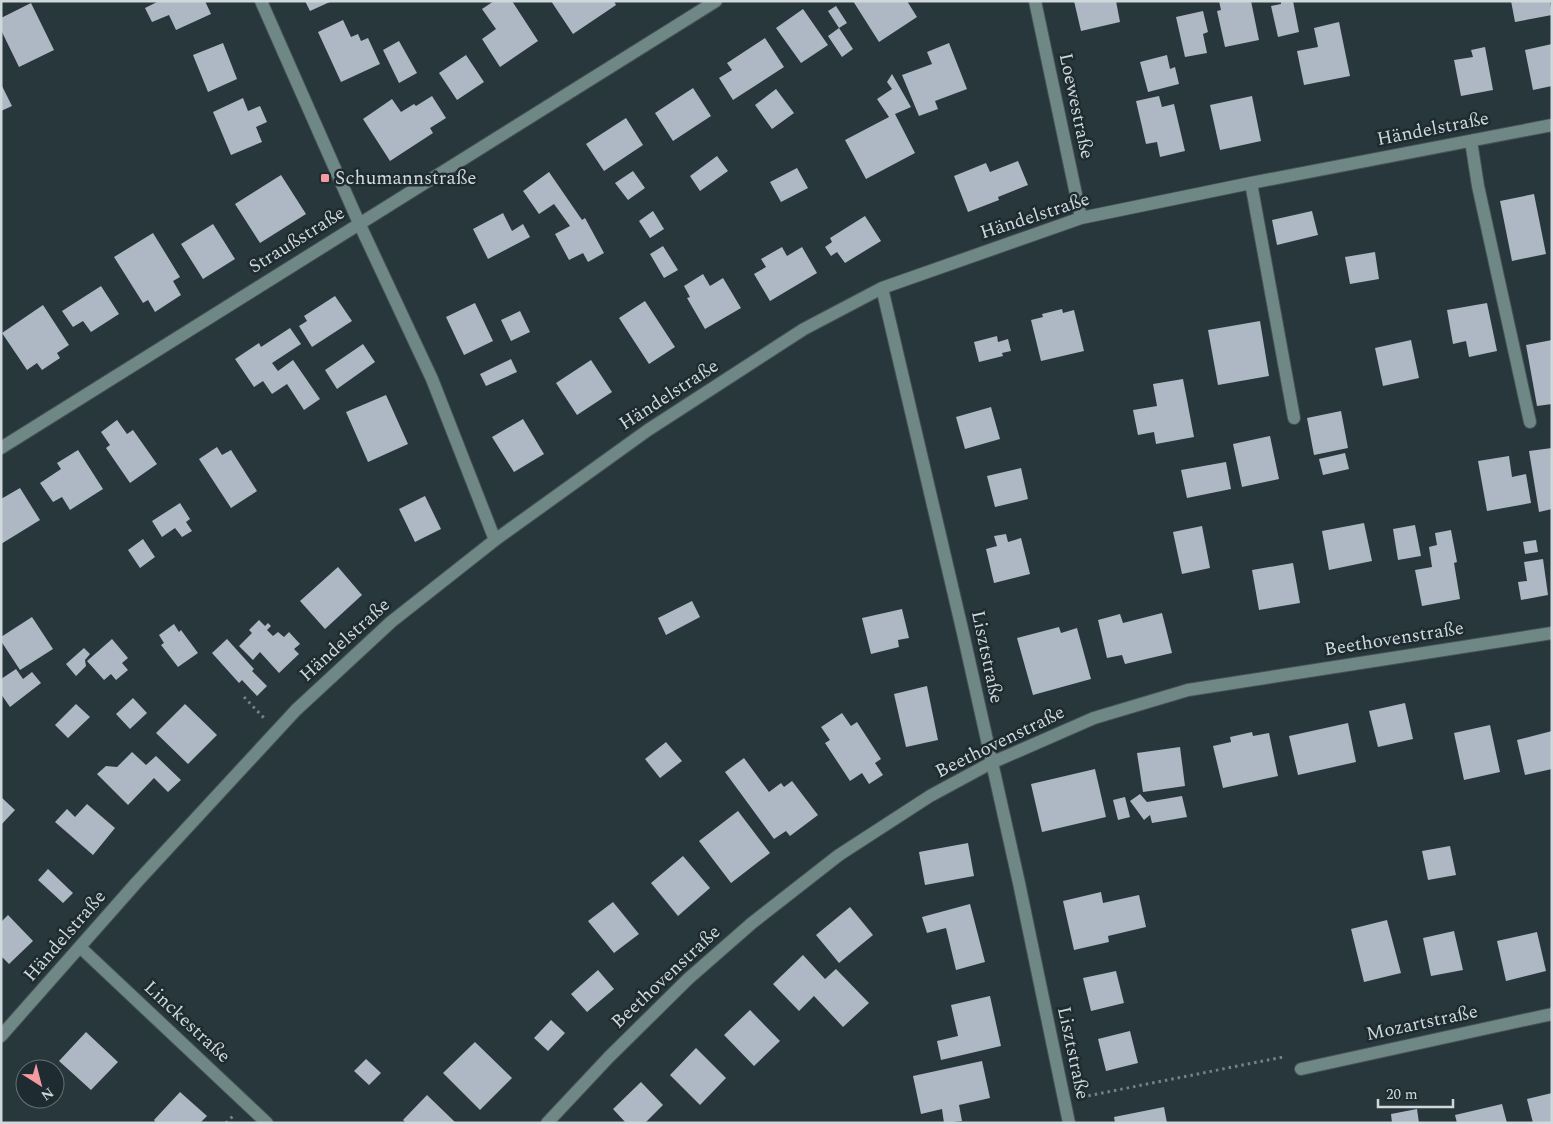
<svg xmlns="http://www.w3.org/2000/svg" width="1553" height="1124" font-family="Spectral,serif">
<rect width="100%" height="100%" fill="#28373b"/>
<path fill="#adb8c4" d="M159,1H205L211,14L176,30L169,15L152,22L145,8Z
M305,1H332L310,11Z
M494,1H512L538,41L500,67L482,39L496,29L482,9Z
M551,1H614L616,5L573,34Z
M853,1H907L917,17L879,42Z
M1074,1H1116L1120,22L1081,31Z
M1219,1H1251L1259,40L1225,47L1217,11L1221,10Z
M1281,1H1293L1299,32L1278,37L1271,6L1281,4Z
M1511,1H1550L1552,15L1515,22Z
M31,3L54,50L19,67L1,30V18Z
M836,6L847,23L839,28L828,11Z
M803,9L828,45L801,63L776,28Z
M1203,11L1208,32L1203,34L1207,53L1185,57L1176,17Z
M343,20L351,37L358,34L361,41L368,38L380,64L341,82L318,32Z
M1339,22L1350,76L1304,85L1297,51L1318,47L1314,28Z
M839,28L853,49L842,57L828,36Z
M765,38L784,67L733,100L719,78L732,70L727,63Z
M399,41L417,73L399,83L383,50Z
M223,43L237,79L208,92L193,55Z
M949,43L967,89L935,101L938,109L919,116L902,75L932,64L927,52Z
M1552,44V86L1533,90L1525,50Z
M1485,47L1493,90L1461,96L1454,60L1473,57L1471,50Z
M466,55L484,82L457,100L439,73Z
M1167,55L1170,69L1175,67L1179,84L1148,92L1140,62Z
M892,74L911,107L895,114L915,153L866,179L845,140L889,117L877,99L892,89L887,82Z
M1,84L12,106L1,111Z
M693,88L711,116L673,141L655,113Z
M776,89L794,113L772,129L755,105Z
M432,96L446,118L430,128L433,133L390,161L363,119L392,99L401,112L414,104L416,106Z
M1159,96L1162,107L1174,104L1185,151L1160,157L1157,142L1146,144L1136,101Z
M1252,96L1261,141L1220,150L1210,105Z
M243,98L248,111L260,106L267,122L256,127L262,142L231,155L213,112Z
M626,118L643,145L604,171L586,144Z
M717,156L728,171L700,191L690,176Z
M1018,161L1028,185L998,197L999,200L968,212L954,176L986,163L990,172Z
M797,168L808,188L781,202L770,182Z
M633,171L645,188L628,200L615,183Z
M549,172L582,220L585,218L604,253L588,262L583,253L569,260L555,234L570,226L554,204L539,214L523,191Z
M281,175L306,214L260,243L235,204Z
M1534,194L1546,254L1512,261L1500,201Z
M653,211L664,229L650,238L639,221Z
M1312,211L1318,235L1277,245L1272,220Z
M503,213L512,231L523,224L530,237L488,259L473,229Z
M865,216L881,241L845,263L837,252L831,256L825,247L832,242L830,238Z
M213,224L235,259L203,279L181,244Z
M153,233L180,277L173,281L181,295L155,312L148,300L143,303L114,257Z
M663,246L678,270L664,278L650,254Z
M782,247L787,256L802,247L817,273L770,301L754,274L766,267L761,259Z
M1375,252L1379,279L1350,284L1345,257Z
M703,274L710,286L723,278L741,308L705,329L687,298L690,297L684,286Z
M101,286L119,314L91,332L83,321L73,327L62,311Z
M335,296L352,321L312,347L299,326L307,321L304,316Z
M645,301L675,347L649,364L619,318Z
M475,303L493,341L464,355L446,317Z
M1487,303L1497,351L1469,357L1466,341L1453,344L1447,310Z
M43,305L69,345L57,353L60,358L42,370L37,363L27,370L2,333Z
M1062,309L1063,313L1074,310L1084,351L1041,361L1031,320L1043,317L1042,314Z
M520,311L530,332L511,341L501,320Z
M1260,321L1269,376L1218,385L1208,330Z
M290,328L301,344L272,363L278,371L293,360L320,399L304,410L287,384L272,394L263,381L254,387L235,359L259,343L261,347Z
M997,336L998,342L1008,339L1011,351L1002,353L1003,356L979,362L974,342Z
M1411,340L1419,378L1383,386L1375,348Z
M1552,340V404L1537,406L1526,345Z
M363,344L375,362L337,389L325,370Z
M511,359L517,372L486,386L480,374Z
M591,360L612,392L577,415L556,383Z
M1183,379L1194,437L1156,444L1154,432L1138,435L1133,410L1157,406L1153,384Z
M386,395L408,444L368,462L346,412Z
M991,407L1000,439L965,449L956,417Z
M1341,411L1348,448L1314,455L1307,418Z
M523,419L544,454L514,472L492,437Z
M117,420L127,434L133,430L157,464L130,483L106,448L110,445L101,432Z
M1270,436L1279,479L1242,487L1233,444Z
M217,447L222,455L231,450L257,491L231,508L199,459Z
M1552,448V509L1539,512L1529,451Z
M78,450L103,489L70,510L62,497L53,502L40,483L61,469L57,463Z
M1345,453L1349,469L1323,475L1319,459Z
M1509,456L1512,477L1526,474L1531,503L1487,511L1478,461Z
M1226,462L1231,489L1187,498L1181,470Z
M1021,468L1028,499L995,507L987,476Z
M20,488L40,520L1,544V499Z
M425,496L441,529L415,542L399,509Z
M180,503L190,519L186,522L192,531L182,537L175,528L162,537L152,521Z
M1364,523L1372,561L1329,570L1322,531Z
M1415,525L1421,556L1398,560L1393,529Z
M1202,526L1210,568L1182,574L1173,532Z
M1451,530L1457,562L1454,563L1460,599L1422,606L1415,570L1432,567L1429,547L1437,545L1435,533Z
M1006,534L1008,542L1021,538L1030,574L994,583L986,549L997,546L994,536Z
M143,539L155,557L140,568L128,550Z
M1536,540L1538,552L1525,554L1523,542Z
M1543,559L1548,595L1521,600L1518,582L1527,581L1524,562Z
M1293,563L1300,603L1259,610L1252,570Z
M338,567L362,595L325,629L300,601Z
M692,601L700,617L666,635L658,618Z
M902,609L909,638L898,640L899,647L871,654L862,618Z
M1162,613L1172,653L1125,664L1122,655L1107,658L1098,620L1120,614L1123,623Z
M32,617L53,649L20,670L1,641V637Z
M259,620L265,626L268,623L271,626L267,630L273,636L278,632L284,637L289,632L300,644L294,649L299,654L279,673L260,652L253,660L239,646L252,633L249,630Z
M174,624L179,632L181,630L198,653L178,667L161,645L164,643L159,635Z
M1059,627L1061,633L1077,628L1091,679L1033,695L1017,638Z
M112,639L128,658L122,663L128,670L116,680L111,674L104,680L87,661Z
M227,639L254,669L252,671L267,686L257,696L242,680L239,683L212,653Z
M84,648L90,654L85,660L86,666L76,676L66,664Z
M16,669L23,679L32,672L41,683L10,707L1,694V679Z
M927,686L938,740L906,747L894,694Z
M133,698L147,713L130,729L116,714Z
M1405,703L1413,739L1378,747L1369,711Z
M76,704L90,717L68,738L55,725Z
M185,704L217,735L188,764L156,733Z
M842,713L851,726L857,722L881,759L875,763L883,775L869,784L862,773L850,781L825,743L830,740L821,727Z
M1348,723L1356,762L1298,775L1289,736Z
M1490,725L1500,772L1464,780L1454,733Z
M1552,731V769L1525,775L1517,740Z
M1252,732L1253,736L1269,733L1278,776L1223,788L1213,746L1231,742L1230,737Z
M666,742L682,761L660,778L645,759Z
M1180,747L1185,786L1143,792L1137,753Z
M132,752L146,765L156,756L181,780L168,792L154,778L128,805L97,774L106,766L117,767Z
M744,758L769,792L781,783L784,787L792,781L818,815L790,836L786,831L774,839L725,772Z
M1095,769L1106,817L1042,832L1031,784Z
M1140,794L1147,802L1182,796L1187,817L1152,823L1150,815L1144,820L1130,801Z
M1,797L15,810L1,825Z
M1125,797L1130,817L1118,820L1113,800Z
M87,804L115,828L93,855L55,822L67,809L75,817Z
M738,811L770,853L731,883L699,841Z
M968,843L974,876L925,885L919,852Z
M1450,846L1456,875L1428,880L1422,851Z
M683,856L710,888L678,916L651,883Z
M48,869L73,893L63,903L38,880Z
M1101,892L1103,903L1139,895L1146,927L1108,936L1109,942L1074,950L1063,901Z
M613,902L639,934L614,953L588,921Z
M970,904L985,962L956,970L946,928L927,933L922,917Z
M850,907L873,935L839,963L816,935Z
M8,915L33,941L9,964L1,956V922Z
M1387,920L1401,973L1364,982L1351,929Z
M1454,931L1463,970L1431,976L1423,938Z
M1537,932L1546,971L1506,981L1497,941Z
M803,955L825,979L836,969L869,1003L843,1027L814,996L799,1011L773,984Z
M598,970L614,989L587,1012L571,994Z
M1116,971L1124,1003L1091,1011L1083,978Z
M990,996L1001,1046L941,1060L937,1041L958,1036L951,1005Z
M750,1010L780,1041L754,1066L724,1035Z
M551,1020L565,1033L548,1051L534,1038Z
M1130,1031L1138,1063L1106,1071L1098,1039Z
M86,1032L118,1062L91,1090L59,1061Z
M475,1042L512,1078L480,1110L443,1073Z
M696,1048L726,1078L700,1105L670,1075Z
M366,1059L381,1073L369,1085L354,1071Z
M982,1061L990,1098L959,1105L962,1121L944,1123L942,1109L921,1114L913,1076Z
M641,1082L663,1105L645,1123H626L613,1109Z
M180,1092L207,1116L200,1123H156L154,1120Z
M1552,1093V1123H1533L1527,1099Z
M427,1095L456,1123H406L403,1120Z
M1502,1104L1507,1123H1457L1455,1115Z
M1164,1107L1167,1123H1115L1114,1117Z
M1417,1109L1419,1123H1392L1391,1114Z"/>
<g fill="none" stroke-linecap="round" stroke-linejoin="round">
<defs>
<path id="minor" d="M261,1L359,223L432,379L495,540
M1035,1L1081,218
M1471,141L1478,186L1530,422
M1251,183L1294,418
M882,288L963,633L1019,883L1069,1123
M1,448L716,1
M81,948L267,1123
M1,1036L137,882L296,710L391,622L495,540L648,430L804,329L882,288L1081,218L1251,183L1552,125
M1301,1069L1552,1014
M547,1123L609,1057L688,979L752,923L839,855L930,796L991,763L1094,718L1188,690L1552,633"/>
</defs>
<use href="#minor" stroke="#465458" stroke-width="14"/>
<path stroke="#768286" stroke-width="3" stroke-dasharray="2.5 4" stroke-linecap="butt" d="M244,697L264,718
M1082,1097L1283,1057
M226,1123L233,1116"/>
<use href="#minor" stroke="#708885" stroke-width="12"/>
</g>
<rect fill="#f49aa0" stroke="#1e2c31" stroke-width="2" x="320" y="173" width="10" height="10" rx="2.5"/>
<g text-anchor="middle" dominant-baseline="central" stroke-width="5" stroke-linejoin="round" paint-order="stroke">
<g font-size="19" fill="#cfd8db" stroke="#1e2c31">
<text transform="translate(1076 106) rotate(78)">Loewestraße</text>
<text transform="translate(1433 129) rotate(-11)">Händelstraße</text>
<text transform="translate(1035 216) rotate(-18)">Händelstraße</text>
<text transform="translate(297 240) rotate(-32)">Straußstraße</text>
<text transform="translate(669 395) rotate(-33)">Händelstraße</text>
<text transform="translate(1394 639) rotate(-9)">Beethovenstraße</text>
<text transform="translate(345 640) rotate(-42)">Händelstraße</text>
<text transform="translate(987 657) rotate(78)">Lisztstraße</text>
<text transform="translate(1000 742) rotate(-26)">Beethovenstraße</text>
<text transform="translate(65 936) rotate(-49)">Händelstraße</text>
<text transform="translate(666 977) rotate(-43)">Beethovenstraße</text>
<text transform="translate(187 1022) rotate(43)">Linckestraße</text>
<text transform="translate(1422 1023) rotate(-12)">Mozartstraße</text>
<text transform="translate(1073 1053) rotate(78)">Lisztstraße</text>
</g>
<g font-size="19" fill="#cfd8db" stroke="#1e2c31" text-anchor="start">
<text x="335" y="178">Schumannstraße</text>
</g>
</g>
<rect width="1553" height="1124" fill="none" stroke="#cfd8db" stroke-width="5"/>
<g transform="translate(40 1084) rotate(144)"><circle r="24" fill="#1e2c31" stroke="#657175"/>
<path d="M0-4L9 19L0 12L-9 19Z" fill="#f49aa0"/>
<text y="-8" font-size="14" font-weight="bold" text-anchor="middle" fill="#cfd8db">N</text>
</g>
<path d="M1378 1099v8h75v-8" fill="none" stroke="#cfd8db" stroke-width="2.5"/>
<text x="1386" y="1099" font-size="15" fill="#cfd8db" stroke="#1e2c31" stroke-width="4" paint-order="stroke">20 m</text>
</svg>
